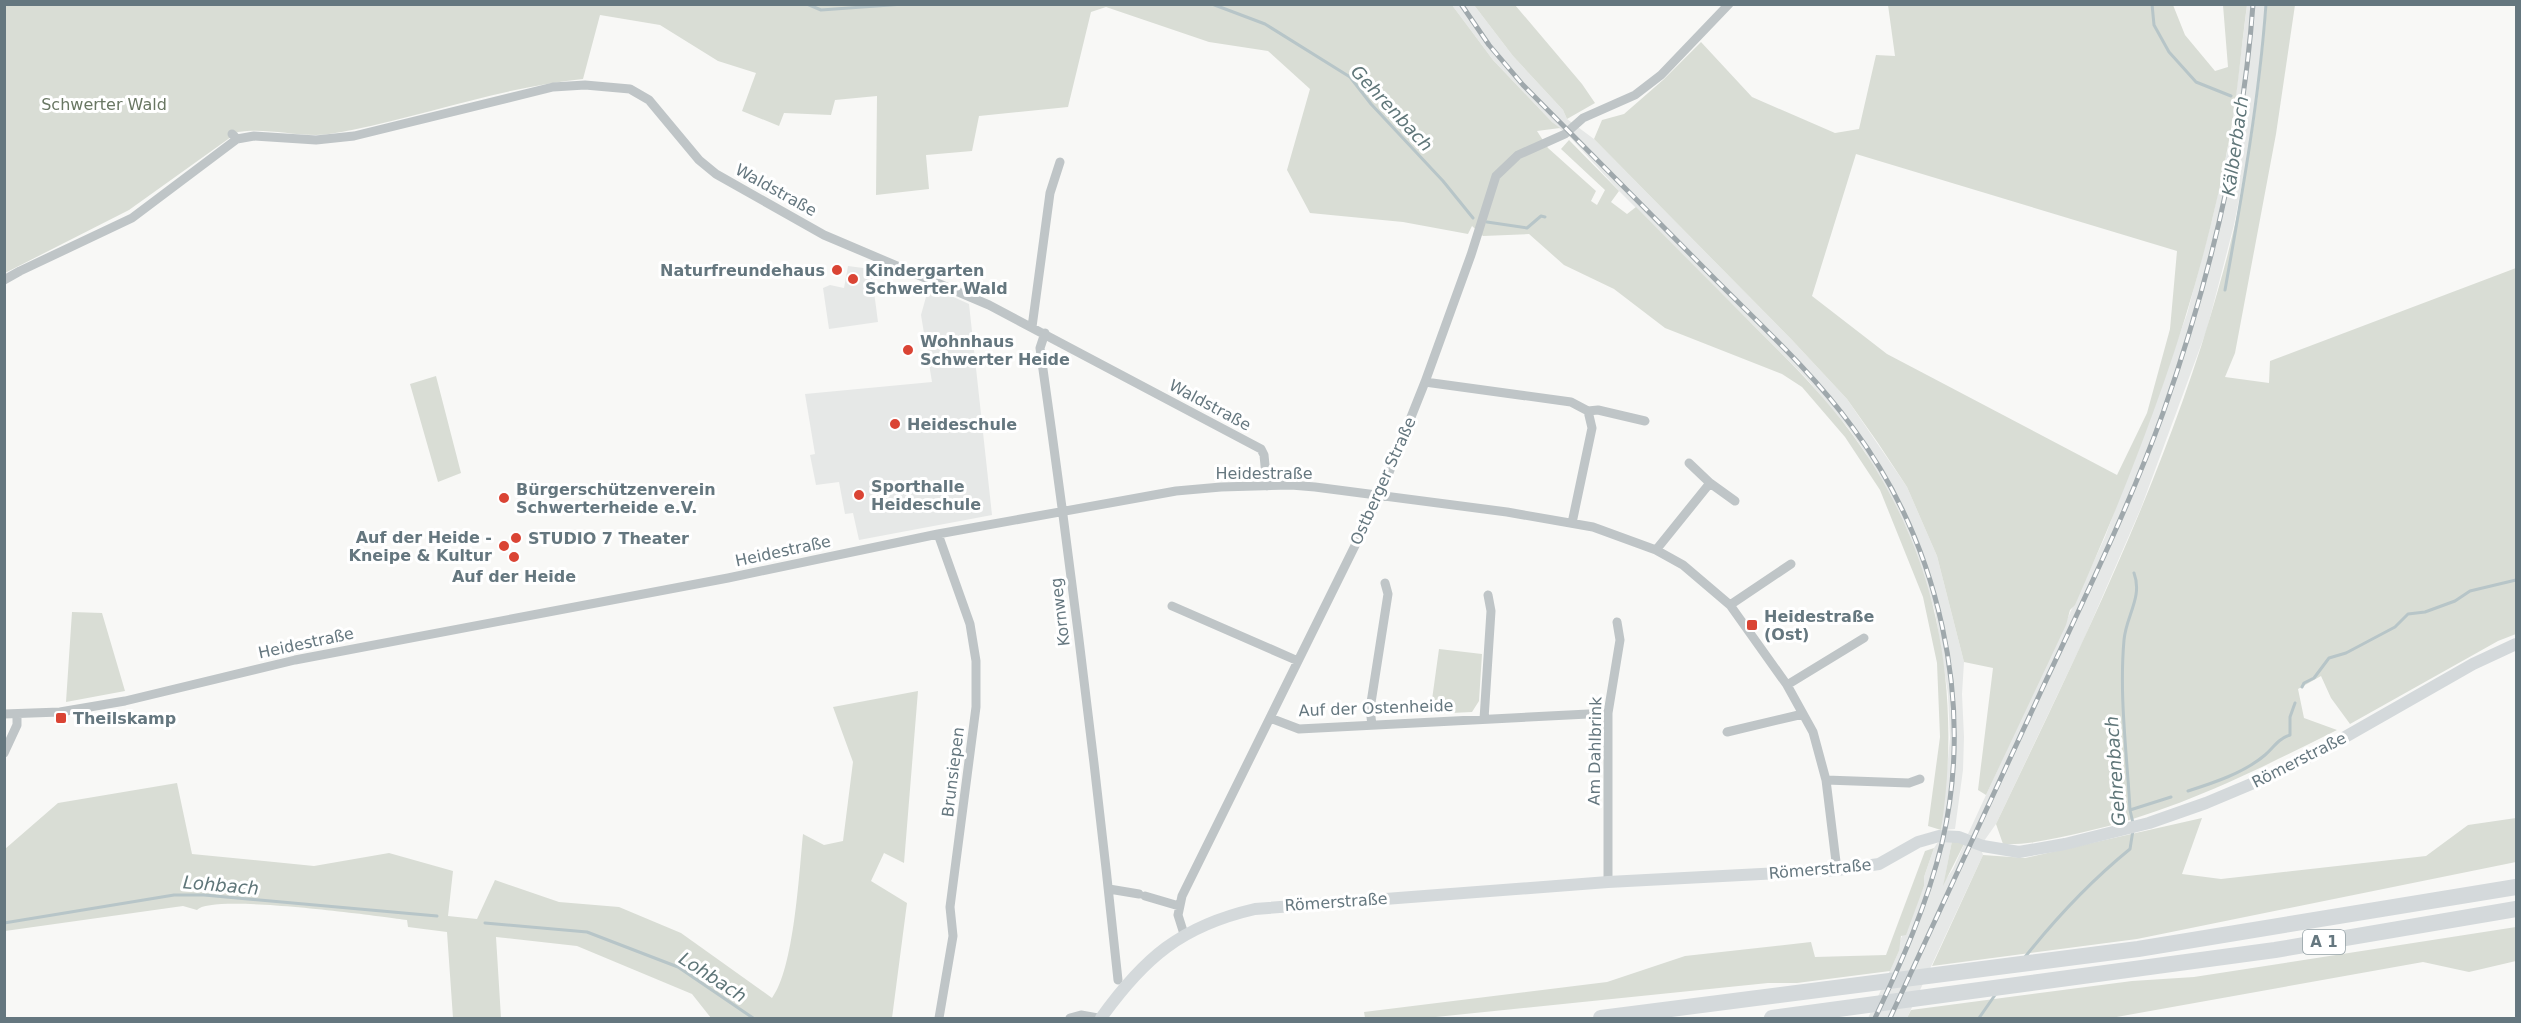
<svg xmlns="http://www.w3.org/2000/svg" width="2521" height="1023" font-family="'DejaVu Sans',sans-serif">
<rect width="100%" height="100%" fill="#f8f8f6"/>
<path fill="#e6e8e7" d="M1452,5H1474L1513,56L1563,110L1567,119L1594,139L1792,340L1847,399L1907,487L1937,556L1964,662L1962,694L1964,737L1963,770L1955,829L1941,830L1950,738L1948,694L1935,611L1907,530L1865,452L1849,429L1806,378L1619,191L1571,138L1552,122L1493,60Z
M2247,5H2267L2263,59L2255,119L2234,225L2207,329L2141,508L2084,639L1996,824L1984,841L1968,834L2105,537L2187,314L2212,220L2231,134Z
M848,266L871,269L878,322L829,329L823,288L830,285L844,288Z
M929,286L969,304L992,515L859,540L853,513L845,514L839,482L816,485L810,455L815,454L805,394L932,382L921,315Z
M1952,841L1944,882L1953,869L1965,842L1981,849L1983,855L1907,1018H1868L1899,951V943L1924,886V877L1934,848L1938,842Z"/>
<path fill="#d9ddd5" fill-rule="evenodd" d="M5,5H1452L1493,60L1552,122L1560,128L1537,131L1548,148L1596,191L1591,201L1597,205L1605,190L1561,149L1569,140L1619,191L1611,202L1627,214L1636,207C1675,247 1715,286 1754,326C1787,359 1821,392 1849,430C1937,547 1963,687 1941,830L1928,826L1940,737L1937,663L1923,597L1880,490L1845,437L1802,387L1782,374L1665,328L1614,289L1564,265L1529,234L1483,236L1472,226L1468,234L1403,222L1310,213L1287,170L1310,89L1268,51L1209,42L1106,7L1091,12L1068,107L979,116L972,151L926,155L929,189L876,195L877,96L835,100L831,115L784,113L779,126L742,111L756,73L718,61L660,25L600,15L583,79C504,87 429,114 352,130C340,132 327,135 316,135C289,135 265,128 238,132L129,210L5,273Z
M1474,5H1515L1582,84L1595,103L1567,119L1563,110L1513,56Z
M1888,5H2173L2185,35L2215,71L2228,67L2223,5H2247C2241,48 2238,92 2230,135C2201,298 2142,453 2075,605L2070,610L2066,625L1986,795L1978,790L1993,668L1964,662L1937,556L1907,487L1878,443L1847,399L1792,340L1594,139L1602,120L1624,114L1663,80L1701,42L1752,97L1835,133L1859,129L1876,55L1895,56ZM1856,154L2177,251L2170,329L2147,413L2117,475L1887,354L1812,296Z
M2267,5H2295L2276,134L2235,353L2225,377L2269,383L2270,361L2516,268V634L2498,641L2350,724L2331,698L2321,676L2298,689L2304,718L2337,730C2255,771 2174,812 2084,832C2057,838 2030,845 2003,844L1996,824C2079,650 2166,476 2218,290C2245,197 2260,101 2267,5Z
M436,376L461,473L438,482L410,384Z
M72,612L102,613L125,691L66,702Z
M1439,649L1482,654L1479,701L1472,712L1430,714Z
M918,691L904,863L884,853L871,881L907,903L892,1018H711L692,994L577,946L496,937L501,1018H453L447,932L408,927L407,920C377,916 212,893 197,910L183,906L5,931V849L58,803L177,783L192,854L314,866L389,853L453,871L448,916L477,919L495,880L559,902L619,907L681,933L772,998C794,969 799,874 803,834L824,845L843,841L853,762L833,707Z
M2202,818L2182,874L2221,879L2426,856L2468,825L2516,818V862L2137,939L1932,966L1983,855L2025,858Z
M1952,841L1965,842L1943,886Z
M1934,848L1924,877V886L1906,935L1901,936L1899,951L1890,971L1797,983H1768L1426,1018H1365L1364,1012L1607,982L1685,956L1811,942L1815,957L1886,955L1925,851Z
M2516,927V961L2469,972L2423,962L2111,1018H1907L1911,1010L2132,981L2194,977Z"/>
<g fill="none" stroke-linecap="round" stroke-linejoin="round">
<path stroke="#b7c5c8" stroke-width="3" d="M807,4L821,10L904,4
M1212,4L1265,24L1350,77L1371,104L1443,181L1473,218
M2152,4L2154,25L2169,52L2196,82L2231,96
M1487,222L1527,228L1541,216L1545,217
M2225,290C2242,195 2259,101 2266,4
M2302,687L2304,683L2314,678L2329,658L2346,653L2395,627L2408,614L2425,612L2455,601L2470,591L2516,580
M2188,791C2213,783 2244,773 2265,755C2274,747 2278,739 2290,735V717L2295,703
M2130,810L2171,797
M2133,823L2130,810C2127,754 2119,696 2124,640C2126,616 2143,597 2134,573
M4,923L174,895H204L437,916
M485,923L587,932L678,967L753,1018
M2025,957C2056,918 2092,880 2130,849L2133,830
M1979,1018L1995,995"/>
<path stroke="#bfc5c7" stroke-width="9" d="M232,134L237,139L254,136L316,140L354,136L553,87L585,85L630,89L649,100L699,160L716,174L824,235L989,305L1261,449L1264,455L1267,486
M4,280L20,271L132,218L237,139
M1032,327L1050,193L1060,162
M1045,333L1040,348C1070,558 1096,769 1118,980
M1425,382L1571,402L1588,411L1592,428L1572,523
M1588,411L1598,410L1645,421
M1710,483L1735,501
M938,534L970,624L976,661V707L950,907L953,936L939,1018
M1656,550L1710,483L1689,463
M1730,605L1791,564
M1172,606L1298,661
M1787,685L1864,638
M4,714L60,712L125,701L295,660L728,578L938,534L1176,491L1221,487L1291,485L1315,487L1507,512L1593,527L1656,550L1683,565L1730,605L1787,685L1813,732L1826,780L1837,870
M1270,718L1299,729L1608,713
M1484,719L1491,611L1488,595
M1372,725L1370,709L1388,594L1385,583
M1727,732L1803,714
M4,753L17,725V714
M1826,780L1909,783L1920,779
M1608,882V713L1620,640L1617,622
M1109,889L1139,894
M1145,896L1179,906
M1184,934L1178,915L1182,896L1380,495L1425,382L1471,255L1496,176L1518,155L1565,134L1583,118L1635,95L1661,75L1729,4
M1070,1018L1081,1015L1098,1018"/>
<path stroke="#d4d9db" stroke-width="12" d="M1101,1018C1144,958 1181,926 1255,909L1608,882L1837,870L1879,864L1918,842L1939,836L1959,837L1983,846L2019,852L2065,844L2149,823L2206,803L2275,774L2331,745L2473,664L2516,644"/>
<path stroke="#d4d9db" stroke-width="16" d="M1601,1018L2138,949L2516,887
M1772,1018L2275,950L2516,909"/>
<defs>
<path id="rail" d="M1461,4L1489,45L1523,85C1584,147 1645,208 1706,270C1756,321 1811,370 1853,428C1939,544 1975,702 1942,843C1927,905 1902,961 1875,1018
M1890,1018C1941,908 1992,798 2043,687C2085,597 2129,507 2163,413C2209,282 2243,143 2253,4"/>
</defs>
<use href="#rail" stroke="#9fa8ac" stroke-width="5"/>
<use href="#rail" stroke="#fff" stroke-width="3" stroke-dasharray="9" stroke-linecap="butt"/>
</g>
<g fill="#da4434" stroke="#fff" stroke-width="2">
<circle cx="837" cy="270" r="6"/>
<circle cx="853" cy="279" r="6"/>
<circle cx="908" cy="350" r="6"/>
<circle cx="895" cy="424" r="6"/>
<circle cx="859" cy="495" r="6"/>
<circle cx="504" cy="498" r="6"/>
<circle cx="516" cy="538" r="6"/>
<circle cx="504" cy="546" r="6"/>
<circle cx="514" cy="557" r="6"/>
<rect x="1746" y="619" width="12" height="12" rx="3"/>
<rect x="55" y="712" width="12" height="12" rx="3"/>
</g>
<g text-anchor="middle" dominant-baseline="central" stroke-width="6" stroke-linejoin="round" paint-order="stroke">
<rect fill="#fff" stroke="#93a0a5" stroke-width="1.5" x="2303" y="930" width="42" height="24" rx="4.5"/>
<g font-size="15" font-weight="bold" fill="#65777f">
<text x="2324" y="942">A 1</text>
</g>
<g font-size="16" fill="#697763" stroke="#fff">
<text x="104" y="104">Schwerter Wald</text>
</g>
<g font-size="16" fill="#65777f" stroke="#fff">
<text transform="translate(776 190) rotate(29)">Waldstraße</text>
<text transform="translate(1210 405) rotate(28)">Waldstraße</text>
<text x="1264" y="473">Heidestraße</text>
<text transform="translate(1383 481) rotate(-66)">Ostberger Straße</text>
<text transform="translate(783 551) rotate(-12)">Heidestraße</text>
<text transform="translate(1060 612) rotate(-97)">Kornweg</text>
<text transform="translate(306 643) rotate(-12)">Heidestraße</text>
<text transform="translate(1376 708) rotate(-2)">Auf der Ostenheide</text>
<text transform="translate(1595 751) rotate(-89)">Am Dahlbrink</text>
<text transform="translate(2299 760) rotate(-27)">Römerstraße</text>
<text transform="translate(953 772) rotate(-83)">Brunsiepen</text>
<text transform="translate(1820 869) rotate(-5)">Römerstraße</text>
<text transform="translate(1336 902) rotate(-4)">Römerstraße</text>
</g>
<g font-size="16" font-weight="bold" fill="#65777f" stroke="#fff" text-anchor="start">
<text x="825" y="270" text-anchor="end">Naturfreundehaus</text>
<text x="865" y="270">Kindergarten<tspan x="865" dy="18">Schwerter Wald</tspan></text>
<text x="920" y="341">Wohnhaus<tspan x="920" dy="18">Schwerter Heide</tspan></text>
<text x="907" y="424">Heideschule</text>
<text x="871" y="486">Sporthalle<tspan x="871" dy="18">Heideschule</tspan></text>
<text x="516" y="489">Bürgerschützenverein<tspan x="516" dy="18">Schwerterheide e.V.</tspan></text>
<text x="492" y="537" text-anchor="end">Auf der Heide -<tspan x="492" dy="18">Kneipe &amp; Kultur</tspan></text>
<text x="528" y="538">STUDIO 7 Theater</text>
<text x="514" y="576" text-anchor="middle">Auf der Heide</text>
<text x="1764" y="616">Heidestraße<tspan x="1764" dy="18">(Ost)</tspan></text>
<text x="73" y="718">Theilskamp</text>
</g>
<g font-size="18" font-style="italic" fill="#5f7679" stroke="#fff">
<text transform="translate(1392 108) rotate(47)">Gehrenbach</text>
<text transform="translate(2235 146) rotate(-82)">Kälberbach</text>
<text transform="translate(2115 771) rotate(-94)">Gehrenbach</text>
<text transform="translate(221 885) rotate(5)">Lohbach</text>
<text transform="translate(713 977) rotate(33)">Lohbach</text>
</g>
</g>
<rect width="2521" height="1023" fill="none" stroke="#65777f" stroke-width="12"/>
</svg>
